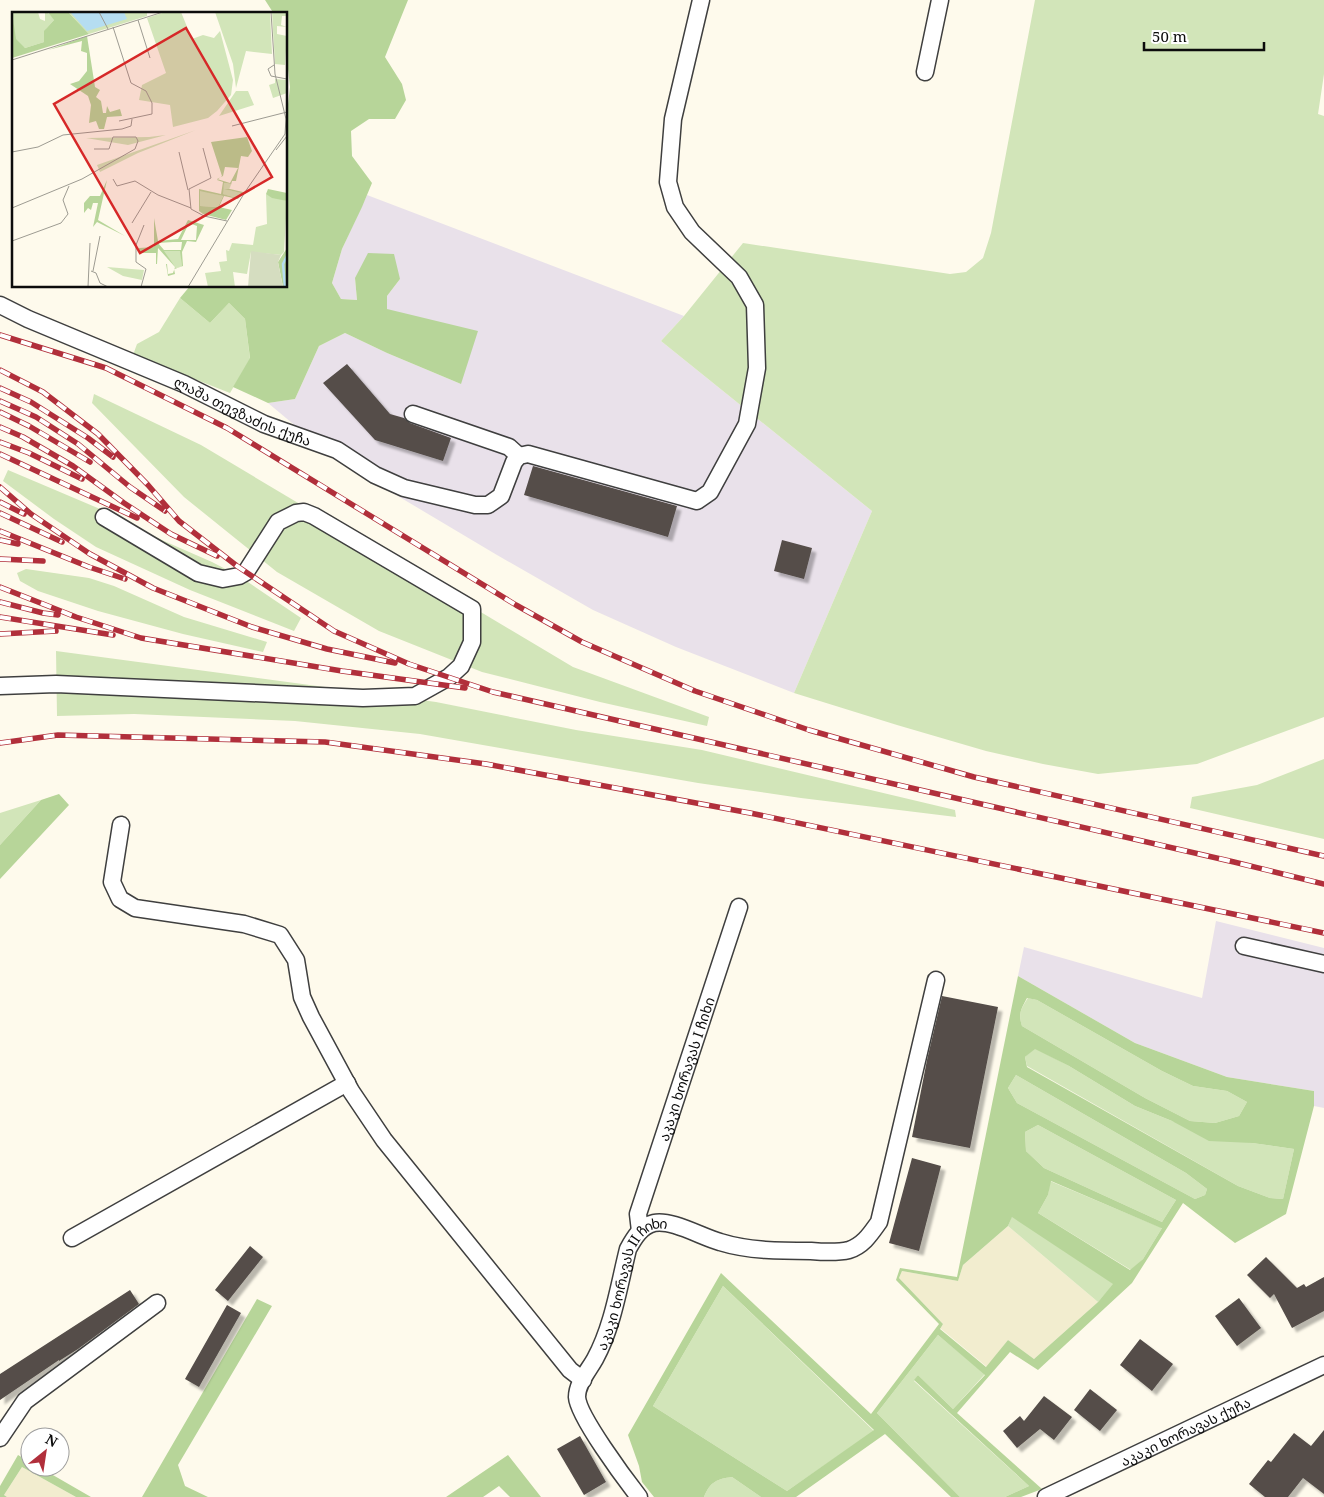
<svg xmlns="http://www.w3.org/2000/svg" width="1324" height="1497" font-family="'Noto Serif','Noto Sans Georgian',serif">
<defs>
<filter id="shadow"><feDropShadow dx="4.5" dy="4.5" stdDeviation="1" flood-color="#0004"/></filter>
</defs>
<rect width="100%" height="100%" fill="#fefaec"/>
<path fill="#e9e1ea" d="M367,195L684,316L661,341L872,511L794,693L676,647L593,610L497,555L334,458L268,403L295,399L319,346L345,333L387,353L461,384L387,309V296L400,279L355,278L357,300L341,299L332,283L342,249Z
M1216,921L1324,948V1108L1314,1106V1091L1227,1077L1135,1043L1018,976L1024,947L1202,998Z"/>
<path fill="#f2edcf" d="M1008,1226L1098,1302L1034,1359L1008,1340L987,1367L940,1328L943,1324L899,1278L902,1271L958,1281L963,1265Z
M22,1467L76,1497H7L4,1495Z"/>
<path fill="#d2e5b9" d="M1035,0H1324V74L1318,114L1324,116V717L1197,764L1098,774L1043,764L986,751L897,725L794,693L872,511L661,341L684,316L743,243L950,274L966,272L983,258L991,233Z
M180,298L210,323L229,303L245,319L250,359L230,393L133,355L137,344L159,332Z
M94,394L201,445L573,667L709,717L707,726L600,702L482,672L379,631L277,572L184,497L92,403Z
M8,470L100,509L164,541L212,562L239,576L301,618L294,631L190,590L96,547L54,519L3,481Z
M26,569L89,578L114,586L184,617L267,642L263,652L183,634L98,611L38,591L20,581L17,573Z
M56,651L436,702L576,730L702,750L955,810L956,817L801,798L698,783L420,734L295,721L134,714L57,716Z
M1324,759V839L1190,808L1192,797L1257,785Z
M41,800L0,845V813Z
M1028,998L1037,1000L1162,1071L1193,1086L1227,1091L1247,1102L1239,1116L1215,1123L1190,1121L1145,1098L1022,1026C1018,1014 1021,1008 1028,998Z
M1035,1048L1069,1066L1135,1106L1172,1121L1252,1143L1294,1149L1283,1199L1270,1198L1238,1186L1027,1066L1025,1057Z
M1016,1075L1186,1173L1207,1189L1205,1195L1195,1199L1017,1103L1008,1088Z
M1038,1125L1176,1200L1162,1222L1044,1168L1026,1151L1025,1132Z
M1050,1181L1162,1228L1143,1259L1131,1270L1038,1213L1048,1195Z
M1012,1216L1114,1284L1098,1302L1008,1226Z
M723,1286L874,1431L787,1491L653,1406Z
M938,1335L985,1374L953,1409L918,1375L914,1381L1029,1486L1005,1497H960L877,1413Z
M732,1477L761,1497H704C710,1482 717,1479 732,1477Z"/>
<path fill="#b7d599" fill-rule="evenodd" d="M265,0H408L385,57L402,84L406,100L395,119H369L351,131L352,156L372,183L362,207L342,249L332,283L341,299L357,300L355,278L368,253L394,254L400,279L387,296V309L478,331L461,384L387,353L345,333L319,346L295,399L268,403L233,387L250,358L245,319L229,303L210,323L180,298L190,286H286V121L290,87L286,51V14H274Z
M59,794L69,805L0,879V845L41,800Z
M1018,976L1135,1043L1227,1077L1314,1091V1106L1286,1214L1235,1243L1183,1203L1132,1283L1038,1370L1010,1352L957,1413L1042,1489L1021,1497H1005L1029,1486L914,1380L918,1375L953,1409L985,1375L938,1335L877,1413L960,1497H951L885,1434L796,1497H761L732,1477C717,1479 710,1482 704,1497H654L642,1482L639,1466L628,1435L721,1273L871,1414L939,1324L896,1280L900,1268L957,1277ZM1027,998L1037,1000L1162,1071L1193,1086L1227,1091L1247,1102L1239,1116L1215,1123L1190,1121L1145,1098L1022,1026C1018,1014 1021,1009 1027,998ZM1035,1049L1069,1066L1135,1106L1172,1121L1209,1141L1252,1143L1294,1149L1283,1199L1270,1198L1238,1186L1027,1067L1025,1057ZM1016,1075L1186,1173L1207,1189L1205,1195L1195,1199L1017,1103L1008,1088ZM1038,1125L1176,1200L1162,1222L1044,1168L1026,1151L1025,1132ZM1051,1181L1161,1228H1162L1143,1259L1130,1270L1038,1213L1048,1195ZM1012,1217L1113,1284L1098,1302L1034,1359L1008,1340L986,1367L940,1329L943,1324L899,1278L902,1271L958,1281L963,1265L1008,1226ZM723,1286L874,1430L787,1491L653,1406Z
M257,1299L272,1306L178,1465L185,1486L208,1497H142Z
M18,1455L30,1462V1467H39L91,1497H76L22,1467L4,1495L7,1497H0V1486Z
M508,1455L541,1497H510L499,1486L483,1497H446Z"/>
<path fill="#544d49" filter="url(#shadow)" d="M347,364L390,414L404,418L410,423L451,438L443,461L375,440L323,383Z
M533,466L677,506L668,537L524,495Z
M782,540L812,548L804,579L774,571Z
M942,996L998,1007L970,1148L912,1137L927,1060Z
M912,1158L941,1166L919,1251L889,1243Z
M250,1246L263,1257L228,1301L215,1290Z
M1266,1257L1297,1288L1304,1284L1306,1287L1324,1277V1311L1292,1328L1274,1294L1270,1298L1247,1275Z
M130,1290L139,1304L78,1349L59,1361V1360L0,1400V1374Z
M1239,1298L1261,1328L1237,1346L1215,1316Z
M227,1305L241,1313L199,1387L185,1379Z
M1140,1339L1173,1364L1152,1391L1120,1365Z
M1090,1389L1117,1410L1100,1431L1074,1410Z
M1044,1396L1072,1417L1054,1440L1040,1429L1017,1448L1003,1431L1020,1416L1024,1421Z
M1324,1430V1494L1303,1478L1288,1497H1265L1249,1484L1268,1460L1271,1462L1294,1433L1311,1446Z
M580,1436L606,1482L584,1495L557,1449Z"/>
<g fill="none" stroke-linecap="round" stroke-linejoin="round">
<defs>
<g id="minor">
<path d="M925,72L940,0"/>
<path id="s1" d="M0,305L28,319L184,384L264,424L337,450L375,475L404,488L475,505H488L501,496L514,462L519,456L528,454L697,501L710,492L747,424L757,368L755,305L739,277L692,232L675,207L668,182L673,119L701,0"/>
<path d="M413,414L509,447L519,456"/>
<path d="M0,686L56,684L363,698L415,696L449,677L461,666L472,642V609L314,516L304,512L296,513L278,522L246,572L239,576L223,579L198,573L104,517"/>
<path d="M121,825L112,882L120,899L135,908L244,924L280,935L296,960L302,997L311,1017L351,1091L384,1140L570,1370L583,1380"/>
<path d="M1244,946L1324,964"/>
<path id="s2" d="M640,1231L638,1214L739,907"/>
<path d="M72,1238L347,1083"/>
<path d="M0,1438L25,1401L157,1303"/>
<path id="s3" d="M639,1497C625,1479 578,1416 577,1397C577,1383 589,1370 595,1359C613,1326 619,1285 628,1249C634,1238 641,1226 654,1223C671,1219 702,1237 720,1242C749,1251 781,1251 811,1251C823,1252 837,1253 849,1250C864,1245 871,1233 879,1222L936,980"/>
<path id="s4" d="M1046,1497L1324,1365"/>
</g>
</defs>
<use href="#minor" stroke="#3f3f3f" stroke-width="19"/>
<use href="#minor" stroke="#fff" stroke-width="16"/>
<defs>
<path id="rail" d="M0,335L106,368L227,428L516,605L582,642L695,691L809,730L974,777L1324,856
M0,370L43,392L98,434L148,485L179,521L237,566L334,631L409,664L493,692L1234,862L1324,884
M0,388L31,402L88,438L113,457
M0,401L36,417L78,444L130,487L165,511
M0,412L29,426L90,462
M0,427L23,437L73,466L124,503L171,534L217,556
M0,442L29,453L82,479
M0,454L137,518
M0,487L31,514L90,554L153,588L252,627L327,649L395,663
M0,502L24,514
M0,513L62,542
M0,531L89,567L125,579
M0,540L18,544
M0,559L43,561
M0,587L76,617L141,638L342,671L465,688
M0,602L43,613L58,615
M0,617L113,635
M0,634L56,631
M0,743L58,735L325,742L486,764L750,813L1324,933"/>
</defs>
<use href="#rail" stroke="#b12f3b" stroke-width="5.5"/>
<use href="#rail" stroke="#fff" stroke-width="4" stroke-dasharray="11" stroke-linecap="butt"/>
</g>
<g text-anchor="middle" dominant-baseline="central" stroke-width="5" stroke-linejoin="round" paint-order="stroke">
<g font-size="14" fill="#0c0c0c" stroke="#fff">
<text stroke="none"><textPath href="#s1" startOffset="265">ლაშა თევზაძის ქუჩა</textPath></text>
<text stroke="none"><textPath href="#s2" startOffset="170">აკაკი ხორავას I ჩიხი</textPath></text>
<text stroke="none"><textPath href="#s3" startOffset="250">აკაკი ხორავას II ჩიხი</textPath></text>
<text stroke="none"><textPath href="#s4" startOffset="154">აკაკი ხორავას ქუჩა</textPath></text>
</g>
</g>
<g transform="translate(12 12)">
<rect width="275" height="275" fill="#fefaec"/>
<path d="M0,0H26L28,7L33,9V0L41,3L42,8L34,17L32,30L13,36L9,34L3,27ZM56,0H135V4L77,22ZM153,0H169L180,27L191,23L202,26L208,19L221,68L219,83L205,99L196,106L161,115L158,93L127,88L130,73L154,61L135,6ZM203,0H258L260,42L234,39L224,76L221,52ZM260,0L275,1V4H270L269,13L275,15L265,14V22L275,24L273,53L263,52ZM263,67L275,68V81L261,86L257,73L263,71ZM224,79H236L242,93L207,104ZM184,118L126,141L88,160L85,153ZM154,123L116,133L74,126L137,125ZM210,144H228L227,153H215L214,149L223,148L210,147ZM212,171L219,172L217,178L230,181L226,186L210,182ZM188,178L211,184L206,195L188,194ZM254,182L275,189L272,240L269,243L239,240L235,262L221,260L223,275H196L193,261L209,259L207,250L215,249L214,238L217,239L220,231L241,233L244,215L255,212ZM151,239H169L170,254L164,256ZM95,255L132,258L130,268L111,264Z" fill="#d2e5b9"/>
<path d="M0,0L4,27L13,36L32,30V19L42,8L36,0H56L77,22L0,46ZM75,24L83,75L88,78L84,85L89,89L91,101H94L95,94L98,100L108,97L110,104L95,105L92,117H87L84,109L77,111L79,93L76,84L58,72L67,69L75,59V41L69,39L70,29L36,38ZM235,125L240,139L236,145L229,144L224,169H220L218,177L231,180L226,187L212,184L207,195L220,198L214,208L191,202L187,199V177L209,182L211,170L205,168L210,164L199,130ZM213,155L226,156L218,171L205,167L211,164ZM212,171L219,172L218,177H212L229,181L225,186L211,182ZM188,179L211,184L206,195L188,194ZM95,168L86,208L113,224L85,210L81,215L86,191H81L79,198L76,196L72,201V191L78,184H88ZM256,177L275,181V189L260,186L254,182ZM142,206L146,229L166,227L176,208L192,213L184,230L175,229L170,240L171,254L162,257L163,262L156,264L154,252H144V241H127V236L142,235ZM177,211L185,214L184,228H169ZM161,230H170L169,238H152L146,231ZM146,236L163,255L161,261L156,262L155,252H145ZM152,239H168L170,254L164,256ZM275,236V275H271L266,250Z" fill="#b7d599" fill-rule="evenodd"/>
<path d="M239,239L269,243L266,250L271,275H236Z" fill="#d5ddc0"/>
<path d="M58,0H112L115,7L75,19Z" fill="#b5ddf1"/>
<path fill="none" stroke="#b5ddf1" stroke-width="2.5" d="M273,275L271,252L275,244"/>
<path fill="none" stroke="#9d9b92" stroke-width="1" d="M87,0L96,17M126,8L138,46M101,15L119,71L134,79L140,91V102L107,109M0,48L151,0M262,53L256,57L259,64L275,67M220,114L275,100M191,136L199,166L177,177L179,197L192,204L215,209M264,138L275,124M0,140L26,135L51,123L110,117L119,114L120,107M167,140L176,178M101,167L105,174L123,169L146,183L179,196M0,196L70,167L123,137L126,129L124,125H101L97,137H82M120,211L139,180M0,229L49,211L56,202L51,188L57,174M79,259L84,261L88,271L96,275M81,259L88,224M76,275L78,231M129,275L134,257L124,250V233L132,213M176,275L233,180L273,122L274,107L263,62L259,0"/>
<path fill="#d62828" fill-opacity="0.15" stroke="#d62828" stroke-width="2.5" d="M174,16L260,165L128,241L42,92Z"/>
<rect width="275" height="275" fill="none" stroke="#0c0c0c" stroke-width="2.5"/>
</g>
<g transform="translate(45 1452) rotate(30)"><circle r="24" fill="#ffffff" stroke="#9e9e9e"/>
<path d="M0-4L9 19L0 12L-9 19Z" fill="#b12f3b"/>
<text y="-8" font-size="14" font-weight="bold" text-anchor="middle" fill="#0c0c0c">N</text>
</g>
<path d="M1144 42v8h120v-8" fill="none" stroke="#0c0c0c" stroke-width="2.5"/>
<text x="1152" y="42" font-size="15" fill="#0c0c0c" stroke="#ffffff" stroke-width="4" paint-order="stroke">50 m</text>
</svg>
